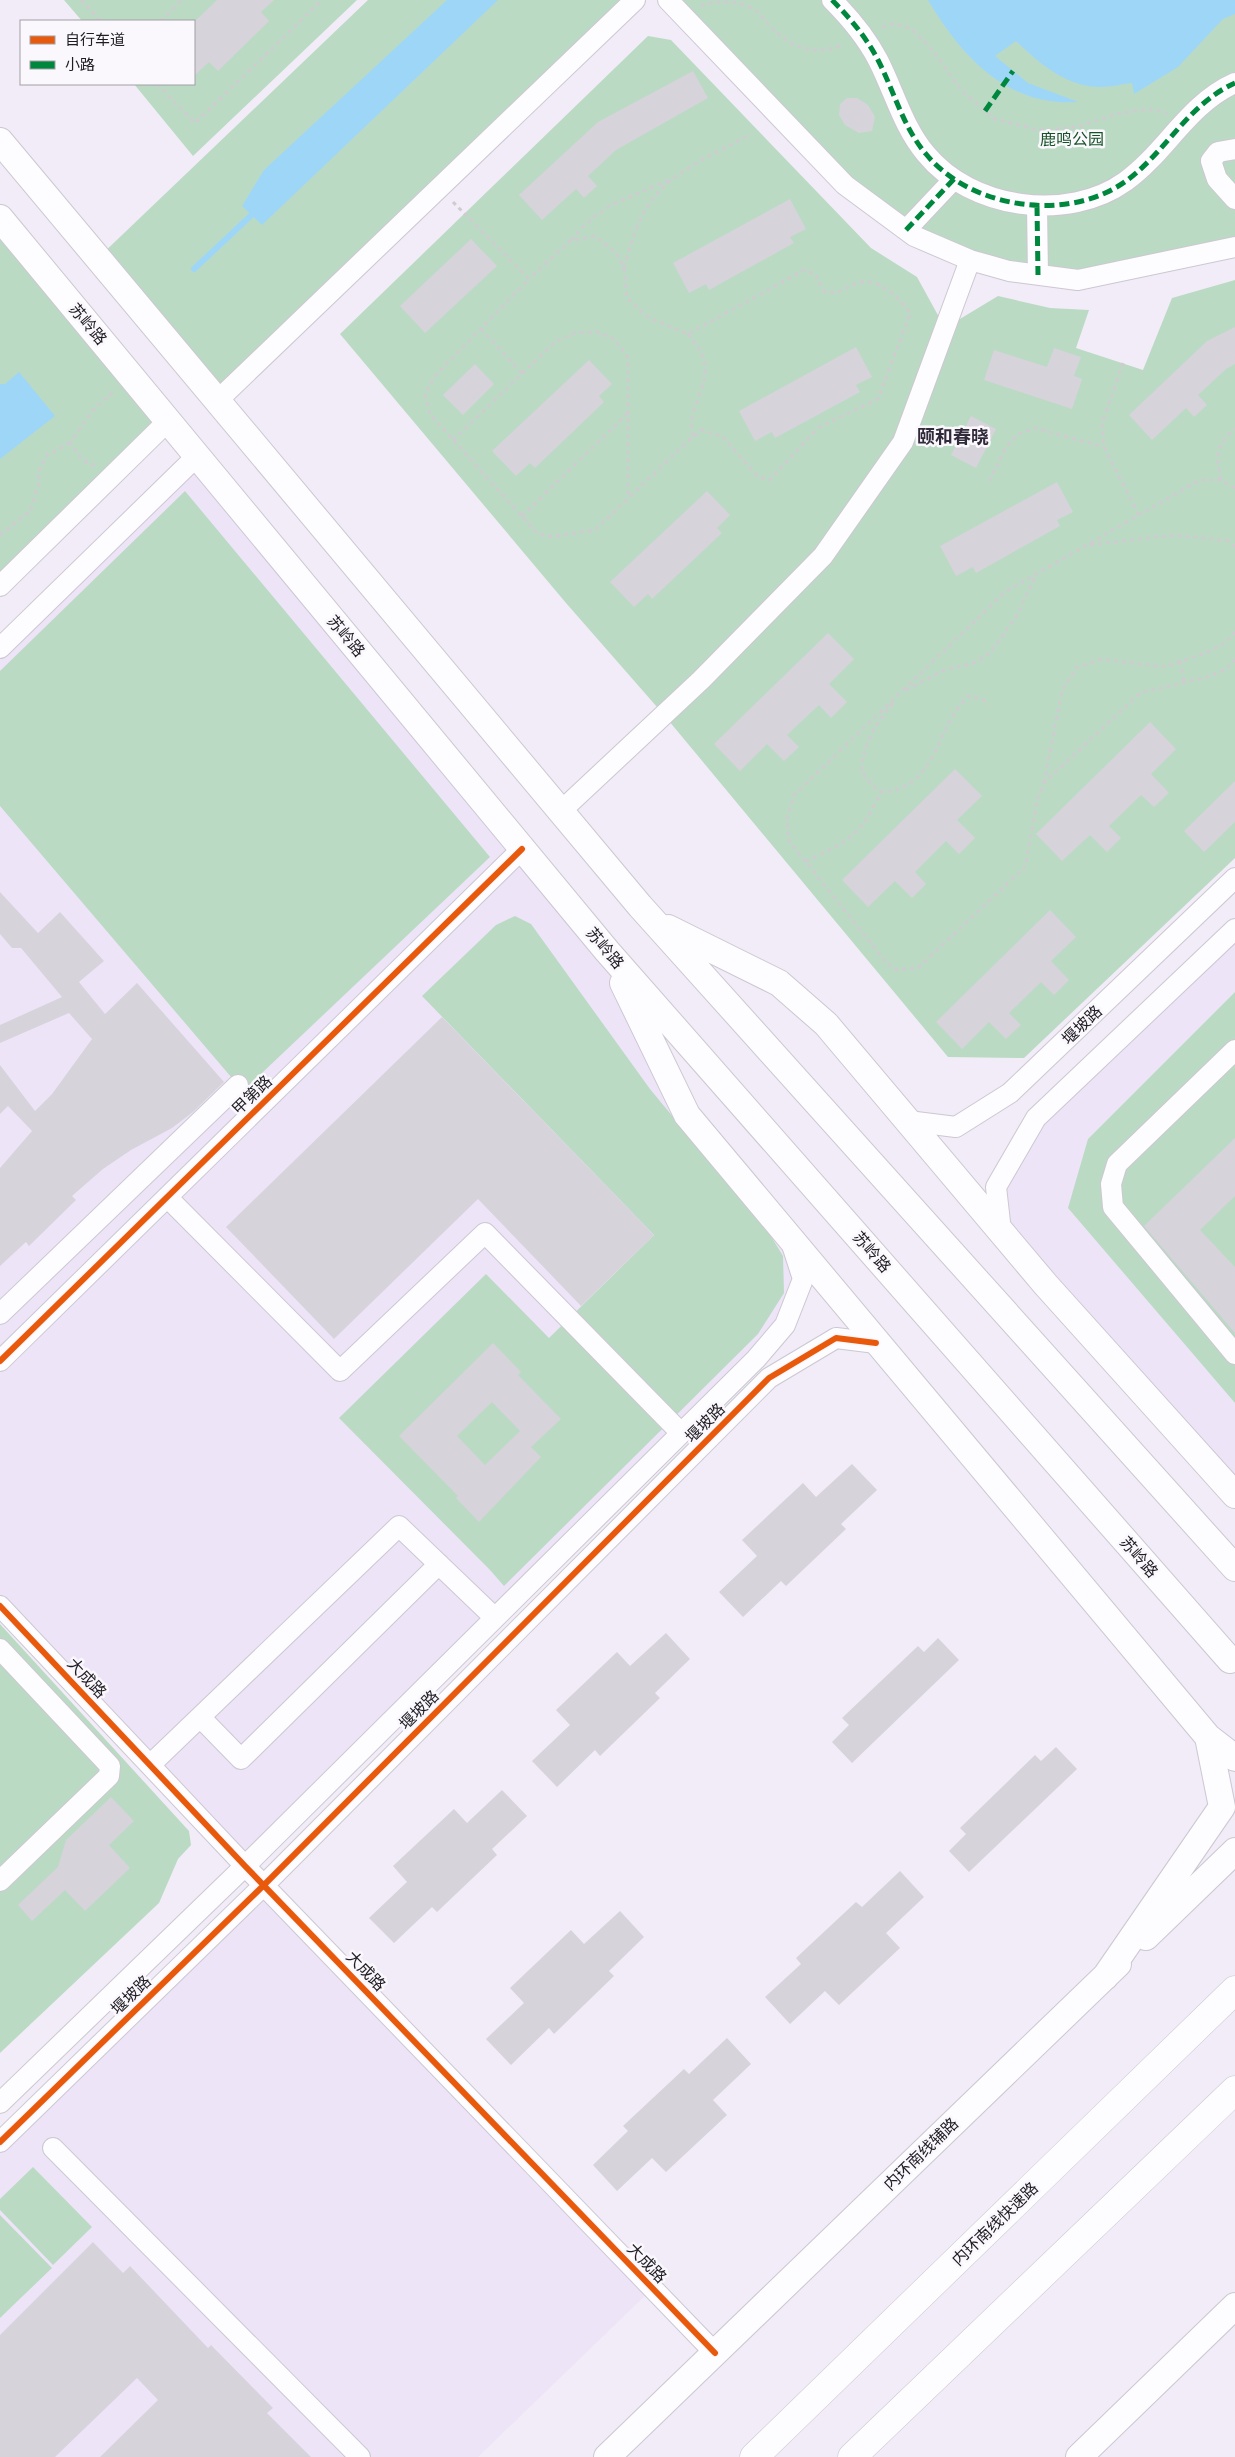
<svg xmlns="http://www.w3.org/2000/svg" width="1235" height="2457" font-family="Montserrat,'Noto Sans SC',sans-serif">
<rect width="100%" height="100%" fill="#f1ecf7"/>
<path fill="#ede4f8" d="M197,456L607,951L687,1115L789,1236L803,1279L785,1325L245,1866L0,1606V648Z
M1235,929V1495L1001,1231L996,1187L1036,1118Z
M264,1885L653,2288L478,2457H0V2142Z"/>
<path fill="#bbdac4" d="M64,0H357L193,156L134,84H194V21H82Z
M368,0H635L217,401L98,258Z
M668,0H1235V247L1078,280L970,260L845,185Z
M648,36L671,40L871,248L917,277L945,328L998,296L1050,308L1089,310L1076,348L1143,370L1172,298L1235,280V858L1024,1058L948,1057L664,715L566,603L340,334Z
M0,218L168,421L0,587Z
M185,491L490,857L243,1091L0,806V671Z
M515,916L531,924L650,1089L769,1233L783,1256L784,1293L758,1334L504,1586L490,1570L339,1418L486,1274L549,1338L654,1235L422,996L496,925Z
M1235,992V1403L1068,1208L1088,1139Z
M0,1624L189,1831L191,1845L178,1859L159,1903L0,2053Z
M33,2167L92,2227L53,2265L0,2210V2199Z
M0,2215L52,2268L0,2318Z"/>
<path fill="#9ed6f8" d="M447,0H498L262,225L242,206L264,170Z
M928,0H1235V14L1223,19L1178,67L1134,94L1132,83C1122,84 1111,87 1101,87C1066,87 1039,63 1016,41L995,56L1028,83L1078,102C1007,107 961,56 928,0Z
M19,372L55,416L0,459V384H5Z"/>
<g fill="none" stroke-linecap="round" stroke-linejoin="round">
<path stroke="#9ed6f8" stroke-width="6" d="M194,269L257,210"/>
</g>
<path fill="#d6d3db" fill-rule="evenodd" d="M217,0H274L261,12L269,21L218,71L209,62L194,76V22Z
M693,71L708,98L616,150L588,176L597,186L584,198L576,189L542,220L519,195L598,122Z
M847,98H857L868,105L875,117L872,131L859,133L845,125L839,115L840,104Z
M790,199L806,229L790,237L794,243L709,290L706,284L689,293L673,263Z
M471,239L497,266L425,333L400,306Z
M1235,327V364L1226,369L1198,395L1207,405L1194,417L1186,408L1152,440L1129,415L1207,341Z
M856,347L872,377L856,385L860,392L775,438L772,432L755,441L739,411Z
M1054,348L1081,357L1074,376L1082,379L1072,409L984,380L994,350L1047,367Z
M589,360L612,384L599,396L604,402L535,468L530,463L516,476L492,451Z
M475,364L494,384L463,415L443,395Z
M971,416L996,429L976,468L951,455Z
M1057,482L1073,512L1057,520L1060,526L976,573L973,567L956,576L940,546Z
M707,491L730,515L717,528L722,533L652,599L648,594L634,607L610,582Z
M828,633L854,659L829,684L847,702L831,718L819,705L787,735L799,747L784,761L767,744L740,771L714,744Z
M1150,722L1176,749L1151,774L1169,793L1154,807L1141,795L1109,826L1121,838L1107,852L1090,835L1062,861L1036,834Z
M955,769L982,796L957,820L975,838L959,854L946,841L915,872L926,884L912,898L895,881L868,907L842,880Z
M1235,781V822L1204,852L1184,831Z
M0,892L38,933L60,912L104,961L79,982L105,1014L137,983L224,1082L193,1112L172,1128L131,1150L103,1169L72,1196L76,1200L29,1246L26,1242L0,1266V1168L32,1131L8,1106L0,1114V1065L35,1111L52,1094L92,1039L69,1013L0,1043V1025L62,997L21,948H12L0,934Z
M1050,910L1076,937L1051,961L1069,980L1054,995L1041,982L1009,1013L1021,1025L1006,1039L989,1022L962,1049L936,1022Z
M442,1017L654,1235L581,1306L478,1199L334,1339L226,1227Z
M1235,1138V1196L1200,1230L1235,1267V1333L1144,1226Z
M493,1343L521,1372L518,1375L561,1419L531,1447L541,1457L479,1522L456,1498L458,1496L399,1436ZM492,1402L520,1431L485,1465L457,1436Z
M852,1464L877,1490L841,1524L846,1529L786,1586L781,1581L743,1617L719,1592L757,1556L742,1540L803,1483L816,1497Z
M666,1633L690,1659L655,1693L660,1698L600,1756L595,1750L557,1787L532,1761L570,1725L556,1710L617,1652L630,1666Z
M938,1638L959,1660L852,1763L832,1742L849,1725L842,1718L918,1646L924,1652Z
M1056,1747L1077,1769L969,1872L949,1851L966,1834L960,1828L1035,1755L1041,1761Z
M502,1790L527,1816L492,1849L497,1855L437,1912L432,1907L394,1943L369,1918L407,1882L393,1866L454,1809L467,1823Z
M111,1797L134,1821L109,1845L130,1868L85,1911L65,1890L32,1921L18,1905L58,1867L66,1840Z
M900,1871L924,1897L886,1933L900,1948L839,2005L825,1991L790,2024L765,1997L801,1964L796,1958L856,1902L862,1907Z
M620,1911L644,1937L609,1971L614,1976L554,2034L549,2028L511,2065L486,2039L524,2003L510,1988L571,1930L584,1944Z
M727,2038L751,2064L713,2100L727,2115L666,2172L652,2158L617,2191L593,2165L628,2131L623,2126L684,2069L689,2074Z
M93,2242L123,2273L130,2266L208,2348L211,2345L273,2408L267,2413L311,2457H100L158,2400L137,2378L55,2457H0V2335Z"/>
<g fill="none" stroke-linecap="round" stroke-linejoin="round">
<defs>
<path id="minor" d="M668,0L845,185L914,236L970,260L1009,271L1078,280L1235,247
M832,0C850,18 866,37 878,60C894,91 903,127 926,154C971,209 1068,223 1126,181C1166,152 1188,104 1235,83
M1235,149L1218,152L1211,161L1217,179L1235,199
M1037,206L1038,275
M906,230L954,179
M217,401L635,0
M0,586L168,421
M0,648L197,456
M561,811L701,680L823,556L903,442L970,260
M1235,1050L1117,1164L1111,1184L1113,1207L1235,1354
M908,1121L956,1127L1010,1093L1235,878
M167,1197L340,1371L485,1233L681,1433
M1001,1231L996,1187L1036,1118L1235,929
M0,1314L238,1085
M0,1361L522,849
M0,1606L245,1866L715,2353
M0,1649L110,1766L109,1776L0,1881
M200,1717L241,1759L439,1564
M150,1765L399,1526L495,1618
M0,2103L245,1866L756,1359L785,1325L803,1279L792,1245
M0,2142L264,1885L769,1378L836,1338L876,1343
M53,2148L360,2457"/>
<path id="major" d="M0,141L640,906L1235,1568
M0,218L607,951L1230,1660
M668,928L779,983L826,1024L1046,1285L1235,1495
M623,983L687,1115L1208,1737L1222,1807L1105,1977
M1208,1737L1235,1758
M1146,1937L1235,1851
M607,2457L1118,1964
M1079,2457L1235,2306"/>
<path id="highway" d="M754,2457L1235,1990
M852,2457L1235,2090"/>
</defs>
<use href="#minor" stroke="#ccc8d1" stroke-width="22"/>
<use href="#major" stroke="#ccc8d1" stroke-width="28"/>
<use href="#highway" stroke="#ccc8d1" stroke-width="29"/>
<path stroke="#ceccd0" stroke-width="3" stroke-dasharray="4 4" stroke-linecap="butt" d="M81,0L100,21
M701,6C716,0 741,0 756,11C763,16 768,25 774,30C795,50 818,56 844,44
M161,21L182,0
M882,27L892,24L910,28L929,46L962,91L995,119L1038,130L1077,127L1116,114L1134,111L1151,109L1167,113
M157,84L195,123L319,3L315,0
M453,202L529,279L435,376L425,395L430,414L536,532L548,537L595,530L687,442L702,430L723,437L757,476L769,480L819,427L878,399L910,314C901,298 877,276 857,283C842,289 841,295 824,291L815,274L804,270L688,334L649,318L627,298L624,267L616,253L595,236L570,241L529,279
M571,240L592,218L613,204L671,179
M624,267C631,245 637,219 652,200C672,171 720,151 751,134
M481,329L522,373
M688,334C692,340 698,346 701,353C716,382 684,408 693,437
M1123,363L1102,423L1104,447L1139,515
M453,440L555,342L574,333L597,332L614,339L628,358V497
M95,465C83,464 76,452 71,442L92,411L113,392
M1221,480C1216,457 1215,445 1235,429
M989,481L1007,446L1018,434L1035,428L1104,447
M1235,488L1221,480H1200L1005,592L794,795L787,818L789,841L886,962L897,970L918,968L1025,867L1038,797L1044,783L1140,693L1211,676L1226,669L1235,660
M522,516L628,413
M0,535L30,511L39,484L38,473L46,456L71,442
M1090,545L1173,535L1229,541L1235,547
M1180,661L1184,681
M906,690L944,670L974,663L990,653L1016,617L1036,575
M893,703C874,727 865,740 861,771L871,784L881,792C939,789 935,724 969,696L984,700L989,705
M1044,783L1062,691L1076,668L1101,659L1163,667L1203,654L1225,643L1235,632
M806,862C825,851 847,844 861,826C869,816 875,803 881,792"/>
<use href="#minor" stroke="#fdfcfe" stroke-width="20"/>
<use href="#major" stroke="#fdfcfe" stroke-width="26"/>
<use href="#highway" stroke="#fdfcfe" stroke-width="28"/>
<path stroke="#00873e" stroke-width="5" stroke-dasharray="10 5" stroke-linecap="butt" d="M832,0C850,18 866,37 878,60C894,91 903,127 926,154C971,209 1068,223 1126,181C1166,152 1188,104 1235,83
M985,111L1013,71
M1037,206L1038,275
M906,230L954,179"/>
<defs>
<path id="cycleway" d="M0,1361L522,849
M0,1606L245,1866L715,2353
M0,2142L264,1885L769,1378L836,1338L876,1343"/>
</defs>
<use href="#cycleway" stroke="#faf8fc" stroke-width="9"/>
<use href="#cycleway" stroke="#e8590c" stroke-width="6"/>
</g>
<g text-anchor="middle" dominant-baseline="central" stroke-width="5" stroke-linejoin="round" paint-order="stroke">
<g font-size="16" fill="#155227" stroke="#faf8fc">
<text x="1072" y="139">鹿鸣公园</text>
</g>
<g font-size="16" fill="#1f1c23" stroke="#faf8fc">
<text transform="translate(88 324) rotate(50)">苏岭路</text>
<text transform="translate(346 636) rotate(50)">苏岭路</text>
<text transform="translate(605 948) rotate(50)">苏岭路</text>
<text transform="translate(1082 1025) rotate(-44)">堰坡路</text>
<text transform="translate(252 1095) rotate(-44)">甲第路</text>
<text transform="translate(872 1252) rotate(49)">苏岭路</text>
<text transform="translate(705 1423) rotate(-45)">堰坡路</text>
<text transform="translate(1139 1557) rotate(49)">苏岭路</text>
<text transform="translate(87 1678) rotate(47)">大成路</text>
<text transform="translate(419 1710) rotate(-45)">堰坡路</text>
<text transform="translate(366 1971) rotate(46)">大成路</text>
<text transform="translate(131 1995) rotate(-44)">堰坡路</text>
<text transform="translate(921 2154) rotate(-44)">内环南线辅路</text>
<text transform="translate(995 2224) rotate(-44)">内环南线快速路</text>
<text transform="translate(647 2263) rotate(46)">大成路</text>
</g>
<g font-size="18" font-weight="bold" fill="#312a3a" stroke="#faf8fc">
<text x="953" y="437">颐和春晓</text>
</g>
</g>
<rect x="20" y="20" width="175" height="65" fill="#faf8fc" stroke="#a2a0a5"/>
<rect x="30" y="36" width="25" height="8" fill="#e8590c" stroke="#a2a0a5"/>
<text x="65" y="45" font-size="15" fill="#1f1c23">自行车道</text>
<rect x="30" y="61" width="25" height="8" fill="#00873e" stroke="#a2a0a5"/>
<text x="65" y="70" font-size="15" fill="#1f1c23">小路</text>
</svg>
